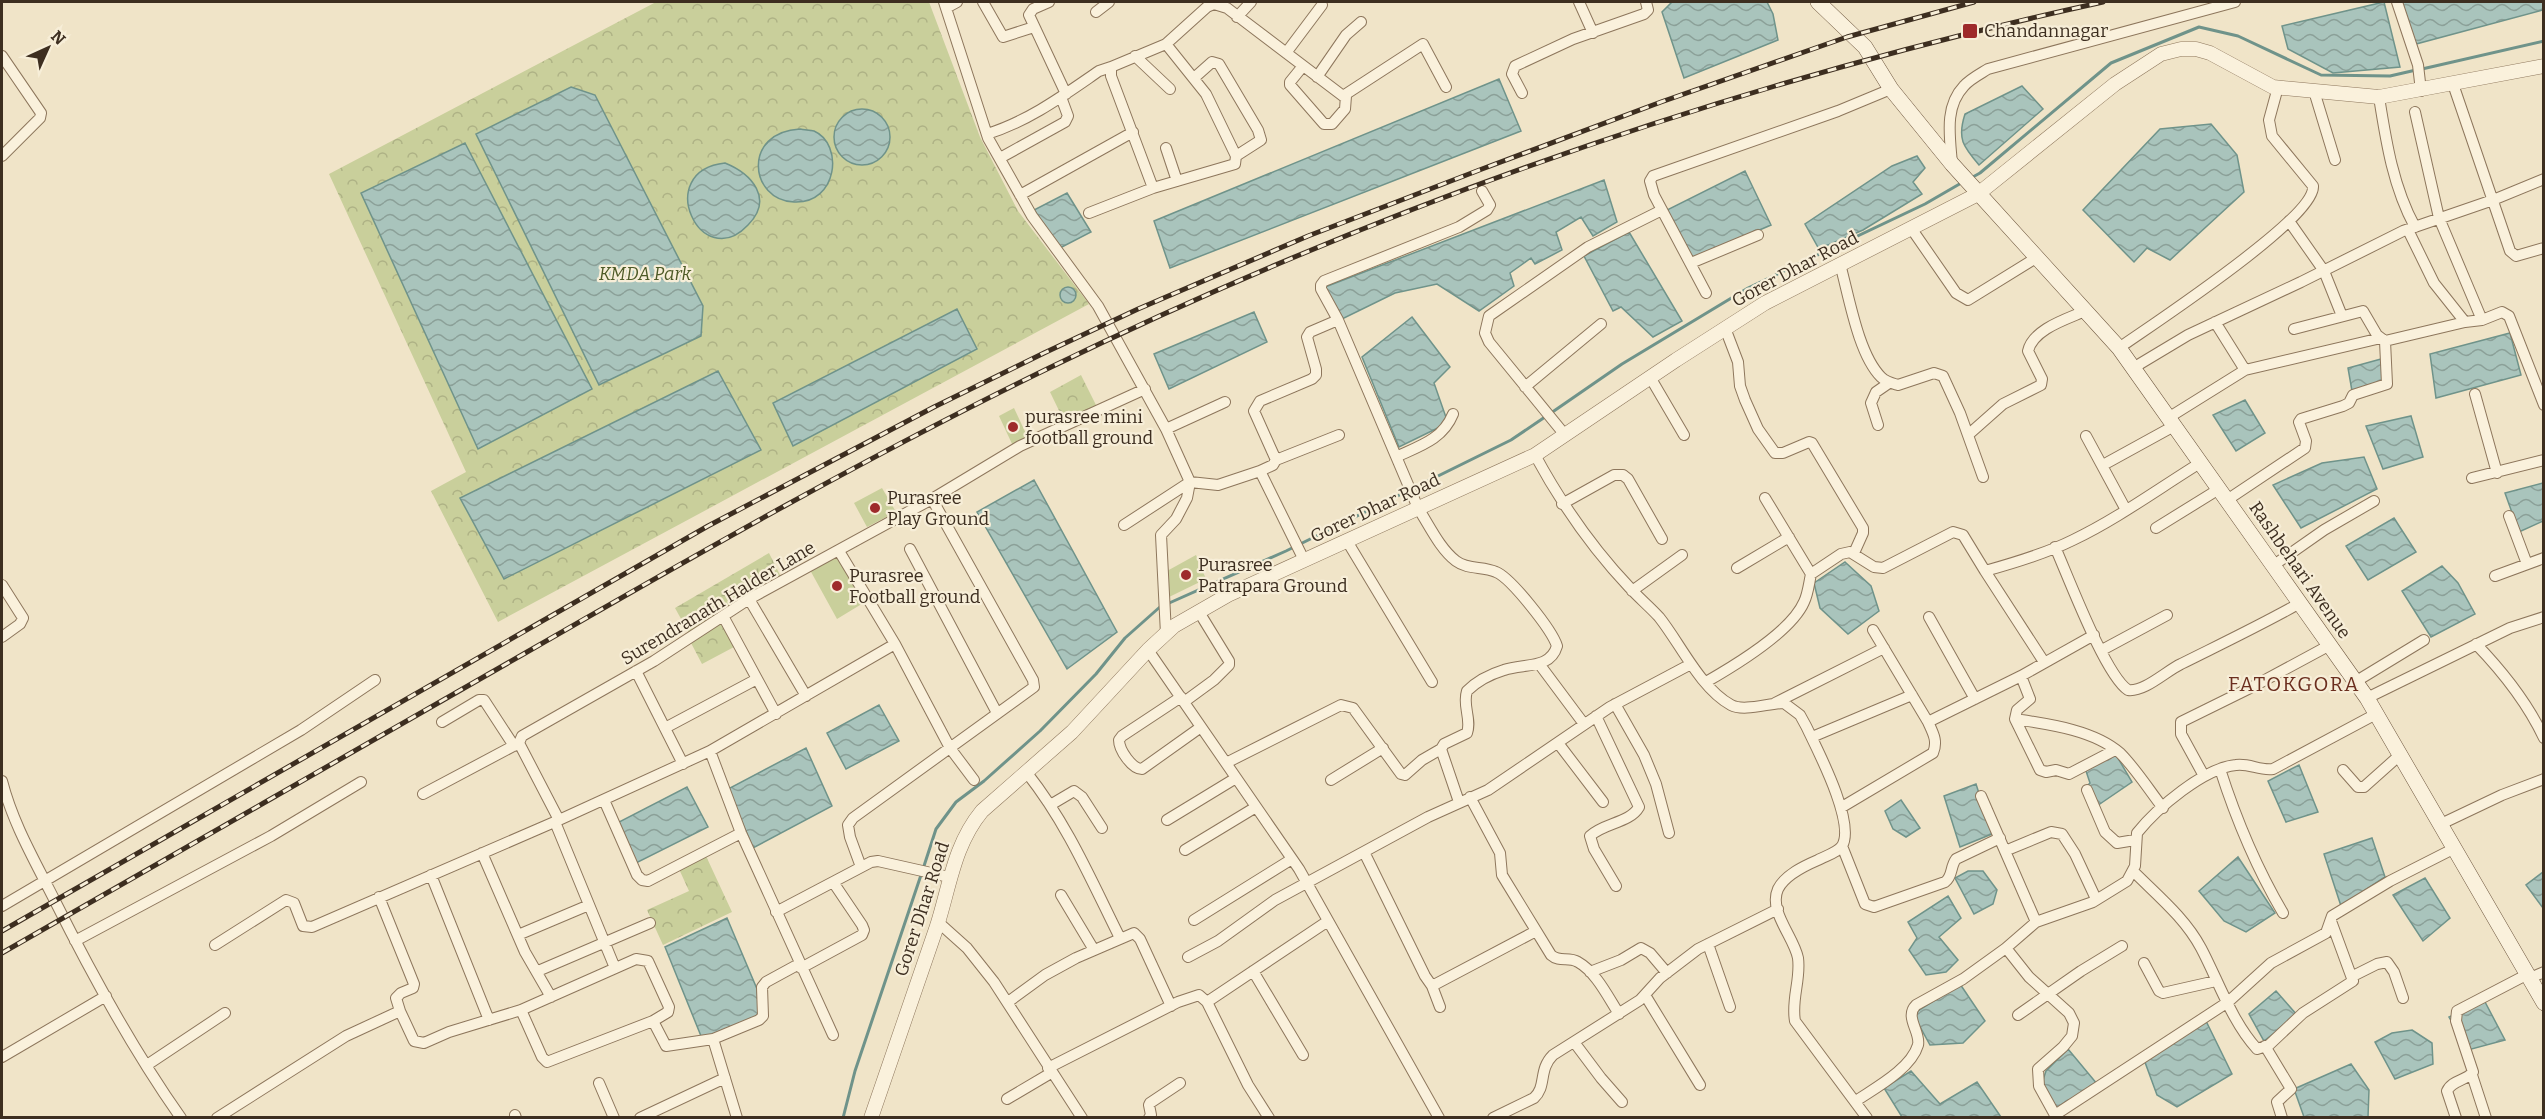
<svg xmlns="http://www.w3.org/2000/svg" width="2545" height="1119" font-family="Bitter,serif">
<defs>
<pattern id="forest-crowns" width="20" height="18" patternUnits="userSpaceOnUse" patternTransform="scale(1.5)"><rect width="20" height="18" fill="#c9cf9b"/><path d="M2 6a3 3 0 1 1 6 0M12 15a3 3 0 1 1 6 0" fill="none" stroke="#aeb285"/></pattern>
<pattern id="wetland-marsh" width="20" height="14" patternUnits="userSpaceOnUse" patternTransform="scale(1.5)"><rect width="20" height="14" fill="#c9cf9b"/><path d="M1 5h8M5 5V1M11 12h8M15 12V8" fill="none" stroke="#aeb285"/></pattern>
<pattern id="water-waves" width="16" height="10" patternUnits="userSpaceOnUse" patternTransform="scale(1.5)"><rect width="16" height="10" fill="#a9c4bc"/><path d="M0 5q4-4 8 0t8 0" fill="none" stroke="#8ba098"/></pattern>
</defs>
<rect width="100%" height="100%" fill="#f0e4c8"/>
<path fill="url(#forest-crowns)" d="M656,2H929L980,137L1018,211L1089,304L498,622L431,491L466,472L329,174Z
M1081,375L1097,407L1065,423L1050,392Z
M720,621L734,647L702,664L690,641Z
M706,856L732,912L663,945L647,910L689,891L679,869Z"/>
<path fill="url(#wetland-marsh)" d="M769,553L782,579L690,635L675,608Z"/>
<path fill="#c9cf9b" d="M1014,408L1028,438L1013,446L999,416Z
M882,488L896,512L867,527L854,503Z
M838,555L865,602L837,619L810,570Z
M1196,555L1206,579L1167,598V571Z"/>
<path fill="url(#water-waves)" stroke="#6f938a" stroke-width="1.5" d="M1672,2H1767L1773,14L1778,40L1684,78L1662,12Z
M2384,2L2400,67L2333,73L2288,49L2282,26Z
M2402,2H2543V10L2416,44Z
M1499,79L1521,131L1170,268L1154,221Z
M2022,86L2043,109L1979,165C1963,146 1957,139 1965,114Z
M571,87L595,95L703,306L701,336L599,385L476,134Z
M834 137a28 28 0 1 1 56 0a28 28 0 1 1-56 0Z
M2211,124L2237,155L2244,192L2170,260L2147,248L2134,262L2083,210L2160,129Z
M800,129C804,130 810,130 814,131C844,144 838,204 794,202C749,200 742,132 800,129Z
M465,143L592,389L478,449L361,193Z
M1917,156L1925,168L1913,182L1922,194L1863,230L1819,249L1805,224L1892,166Z
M725,163C752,174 774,199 748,225C701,275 652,171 725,163Z
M1745,171L1771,225L1692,259L1667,210Z
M1604,180L1617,222L1593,236L1581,217L1556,232L1562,250L1535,264L1531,258L1510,273L1514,286L1479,311L1437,284L1395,293L1342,319L1325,287Z
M1067,193L1091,232L1060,248L1034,210Z
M1629,232L1682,321L1653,337L1621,307L1613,311L1584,256Z
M1060 295a8 8 0 1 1 16 0a8 8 0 1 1-16 0Z
M957,309L977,349L793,446L773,403Z
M1254,312L1267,342L1169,389L1154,354Z
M1412,317L1450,367L1434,383L1448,423L1399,447L1362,357Z
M2510,333L2521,375L2436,398L2430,354Z
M2381,359L2384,384L2352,391L2348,368Z
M718,371L761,450L504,579L460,498Z
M2245,400L2265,433L2236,451L2213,415Z
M2411,416L2423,457L2383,469L2366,426Z
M2364,457L2377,489L2301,528L2273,485L2322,463Z
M1034,480L1117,632L1067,669L977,512Z
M2543,483V521L2519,532L2505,493Z
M2394,518L2416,552L2368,580L2346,546Z
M1845,562L1871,586L1879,611L1848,634L1820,608L1814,583Z
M2442,566L2458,583L2475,614L2431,637L2402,591Z
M879,705L899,741L846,769L827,733Z
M806,748L832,806L753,848L728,789Z
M2115,753L2132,782L2094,808L2084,789L2090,783L2085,768Z
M2299,765L2318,812L2286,822L2268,781Z
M1976,784L1992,834L1960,847L1944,796Z
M687,787L708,827L636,863L619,822Z
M1901,800L1920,828L1906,837L1893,829L1885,811Z
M2372,838L2385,877L2341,906L2324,854Z
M2238,857L2275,913L2246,932L2224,921L2199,891Z
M1968,871H1983L1997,890L1993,904L1974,914L1955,878Z
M2543,872V908L2526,885Z
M2425,878L2450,918L2423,941L2393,895Z
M1948,896L1961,918L1939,937L1958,960L1946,972L1926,975L1909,950L1917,938L1908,922Z
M727,918L757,989L759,1015L712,1036H701L665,947Z
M1960,984L1985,1021L1963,1043L1930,1045L1913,1014Z
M2276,991L2297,1015L2264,1041L2249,1014Z
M2484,1000L2505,1040L2468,1050L2449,1017Z
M2206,1021L2232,1074L2177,1107L2157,1095L2142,1054Z
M2412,1030L2432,1043L2433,1064L2395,1079L2375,1042L2392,1033Z
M2068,1049L2098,1085L2058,1111L2042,1083L2046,1071Z
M2351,1064L2369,1090L2368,1117H2304L2294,1089Z
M1911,1071L1940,1104L1977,1082L2001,1117H1902L1884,1088Z"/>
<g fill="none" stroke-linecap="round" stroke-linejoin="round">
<path stroke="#6f938a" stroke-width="3" d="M2422,69L2544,41
M1971,178L1980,173L2111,63L2199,27L2238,36L2321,75L2390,76L2416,70
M1551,413L1622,364L1748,288L1925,204L1963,182
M1167,604L1286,551L1511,440L1545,417
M923,869L936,829L956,802L984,781L1040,731L1096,674L1125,638L1161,606
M843,1118L855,1071L921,875"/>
<defs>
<path id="minor" d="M944,2L988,138L1032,216L1098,306L1166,429L1190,482L1187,498L1176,519L1161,535L1166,634
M983,2L1003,37L1034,27
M1049,2L1033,9L1029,15L1066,94
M1579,2L1593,33
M2397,2L2418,65L2421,91
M946,8L957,2
M1096,12L1109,2
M1237,17L1251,2
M1286,53L1322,5
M2,56L41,113L40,118L2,156
M1135,56L1170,89
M1303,66L1290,82V85L1324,124H1332L1345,109L1346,96
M1317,77L1346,35L1361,22
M1194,78L1212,62L1219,64L1258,130L1261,140L1236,156
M2453,84L2510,251L2516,256L2544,248
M2314,91L2335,160
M1522,93L1512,74L1515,66L1573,39L1644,14L1648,10L1646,2
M2379,97C2386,141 2393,187 2415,227
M2415,112L2439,218L2482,320
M987,134C1029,121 1064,95 1099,71L1111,67
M1166,148L1177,181
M1000,158L1065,122L1068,116L1061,97
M1952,164C1950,137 1944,107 1964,86C1970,79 1980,74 1988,69L2235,2
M1153,188L1111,76V67L1166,44L1207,7L1214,4L1227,8L1343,96L1423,44L1446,87
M1020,195L1133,132
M1089,213L1153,188L1235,164L1236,156L1206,94L1166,44
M2289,221L2324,271L2342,316
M1911,228L1956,293L1968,300L2036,258
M2408,230L2434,283L2465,322L2482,320L2502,312L2509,316L2544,405
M1691,263L1758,235
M1840,264C1849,296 1858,354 1881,377C1886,382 1891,383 1898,385L1934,373L1943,376L1960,413L1983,477
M1706,293L1654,195L1650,181L1653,176L1838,111L1891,89
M1338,320L1418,508C1429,525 1440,549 1456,561C1468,570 1483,566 1496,572C1511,578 1552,630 1557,646C1550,670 1523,663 1504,670C1491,674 1476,682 1467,691C1462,706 1472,719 1467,733L1444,744L1441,749L1459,802
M2215,322L2245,370L2381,338
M1725,328L1738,362L1740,386L1745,400L1758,429L1775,453H1783L1809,442L1812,443L1863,528V533L1854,553
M2294,329L2363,311L2377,335L2385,341L2465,322
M2119,348C2150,326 2316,218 2313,186L2272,136L2269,120L2278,87
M2133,368L2188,335L2301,282L2403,231L2493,200L2544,179
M1650,377L1684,435
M1525,387L1601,324
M2475,394L2497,473
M2168,418L2245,370
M1878,425L1871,403L1876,392L1889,383
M1166,429L1225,402
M1565,435L1489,342L1485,333L1489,316L1588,247L1662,210
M1968,435L2003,404L2041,385L2042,379L2028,351C2033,329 2067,319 2085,311
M2086,436L2126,510
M1535,455C1561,503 1592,548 1630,588C1639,598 1650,607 1659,617C1680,643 1700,688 1731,705C1744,712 1769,703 1784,703L1800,715L1806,726C1817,749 1856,823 1842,846C1837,853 1825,856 1818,860C1804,866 1785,875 1778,889C1768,911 1794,937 1798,958C1801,980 1791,999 1795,1021L1867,1118
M1398,456C1420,446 1443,439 1453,414
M1276,460L1339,435
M2103,465L2174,426
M1260,471L1273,465L1276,460L1254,411L1260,401L1312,379L1316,375V369L1307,337L1310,332L1338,320L1321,289V285L1324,281L1459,227L1487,210L1490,205L1482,191
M2472,478L2544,460
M1765,498L1811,574
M2227,500L2305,448L2306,441L2299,422L2301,419L2343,406L2349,403L2353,395L2387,384L2385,341
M1562,504L1614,475H1623L1628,479L1662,539
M2509,516L2527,564
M1124,525L1190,482L1218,485L1260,471L1304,560
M2156,528L2219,489
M1347,541L1432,682
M2055,547C2068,576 2105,675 2128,690C2145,692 2166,671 2181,664C2221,644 2261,625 2300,603
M910,549L997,713
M839,551L895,644L950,748L974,780
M2274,565L2324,530L2374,501
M1737,568L1789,537
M1985,571L2044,662
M2495,576L2544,558
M2,585L23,618L20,624L2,637
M1632,591L1682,555
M749,599L806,696
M723,616L776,714
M1929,617L1975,699
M1873,630L1928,722L2021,676L2094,635
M2476,644C2503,672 2527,702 2544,738
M1148,650L1299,869L1439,1118
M2102,650L2167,615
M1540,665L1584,724
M636,671L683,764
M2021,676L2030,699L2017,710L2015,719L2040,770L2046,772L2056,770L2069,774L2115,750
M1706,682C1734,666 1791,632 1804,602C1808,594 1809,583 1811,574L1841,554L1850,552L1874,567L1883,568L1953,532L1963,535L1985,571C2014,563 2045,554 2073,540C2117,519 2158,489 2200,463
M2355,682L2424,640
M1181,697L1122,736L1119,740C1119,750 1132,769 1142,769L1201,727
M2367,698L2510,628L2544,617
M1184,702L1214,680L1229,665V661L1199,612
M1775,703L1884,648
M1615,704L1644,755L1656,784L1669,833
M1596,716L1639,807C1630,823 1603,823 1590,836L1594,849L1616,886
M2015,719C2048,724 2094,730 2120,753C2136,769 2149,790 2163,808
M442,722L479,700H484L514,746
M665,728L757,679
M1812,737L1912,695
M1558,743L1603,802
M710,751L741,833L833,1035
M1226,763L1341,705L1353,708L1401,774L1405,775L1422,760L1441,749
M2220,769C2236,819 2256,867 2283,913
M2343,770L2358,787H2364L2401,754
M1027,773C1068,825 1091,880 1120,938
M2204,776L2181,734V722L2254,686L2330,645
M1331,780L1383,748
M2,781C13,824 35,861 55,901C92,975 133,1050 181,1118
M2087,790L2105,832L2117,843L2135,840
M423,794L519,743
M1981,796L2036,922
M1470,797L1500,853L1502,875L1551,955C1560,963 1568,956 1578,962C1596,972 1608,997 1619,1014
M604,800L637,875L642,880L648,881L741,833
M1052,804L1074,791L1082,797L1102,828
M1842,807L1933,753C1938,741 1933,733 1928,722
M559,820L519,743L522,736L654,661L749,599L932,499L1020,446L1145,389
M1167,820L1236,778
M555,822L615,968
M2441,824L2502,795L2544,779
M1842,846L1865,904L1874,907L1945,882C1953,876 1950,867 1956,859L2000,838
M1185,850L1256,807
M2005,851L2051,832L2062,834L2075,854L2096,899
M1364,852L1425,976L1432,986L1440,1007
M482,853L525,952L551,997
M861,867L850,837L848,825L853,818L1034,687L1033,680L932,499
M2134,872C2158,896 2185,918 2201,948C2218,980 2232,1022 2257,1049L2269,1045L2303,1013L2353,981L2331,921
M431,875L489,1020
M1061,895L1094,950
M379,897L414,984L413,988L401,993L396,998L400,1011
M2,906L301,730L375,680
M776,912L871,862L878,861L949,877
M1194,920L1292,859
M938,922L967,948L994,982L1082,1118
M518,935L589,905
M75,941L271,836L361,782
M1708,944L1730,1007
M215,945L286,900L294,903L303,926L312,927L559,820L710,751L895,644
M2006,948L2029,977L2069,1013L2074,1023L2072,1036L2063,1047L2038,1069L2039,1086L2055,1115L2054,1118
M1188,957L1218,941L1275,900L1428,817L1488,790L1610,707L1691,664
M2144,963L2159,991L2163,993L2216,981
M801,968L862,935L864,930L862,925L833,882
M538,971L650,923
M1253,971L1303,1055
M1590,972L1621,960L1641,948L1650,953L1667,973
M2353,976L2377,964L2387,962L2394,972L2403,998
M2530,978L2544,972
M1432,986L1536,931
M1645,995L1700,1085
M1008,1002L1045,975L1076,958L1134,933L1140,939L1171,1006
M1207,1002L1328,921
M521,1010L542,1057L547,1062L653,1021
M2018,1015L2081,971L2122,946
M1574,1042L1601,1078L1622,1102
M2265,1046L2291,1089L2277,1102L2282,1118
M2,1057L106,996
M147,1065L225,1013
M1048,1068L1178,1002L1199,995L1207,1002L1248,1085L1269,1118
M2472,1075L2486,1118
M599,1083L614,1118
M1007,1099L1051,1073
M1856,1101C1875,1088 1911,1069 1918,1045C1921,1032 1904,1017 1916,1005L1963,979L2006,948L2036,922L2093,902L2127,881L2135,866L2137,833C2157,808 2204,768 2236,765C2249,763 2260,771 2273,769L2376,714
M515,1115L516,1118
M2055,1115L2228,1002L2271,963L2326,933L2332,916L2390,881L2455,848
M217,1118L346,1036L400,1011L414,1041L424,1043L449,1032L521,1010L636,959L648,961L669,1007L668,1012L653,1021L666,1046L713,1039
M640,1118L725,1078
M737,1118L713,1039L759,1020L763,1016L762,987L766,982L799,964
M1149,1118L1151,1115L1149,1105L1150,1103L1180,1083
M1493,1118L1534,1098C1547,1086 1538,1070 1553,1055L1640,1000L1660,978L1698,949L1778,909
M2456,1118L2447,1091C2452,1080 2466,1081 2473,1072L2456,1021L2457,1011L2528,974"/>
<path id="tertiary" d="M871,1118C893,1054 915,990 937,926C950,885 954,845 982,811L1072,732L1148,650L1174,626L1228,595L1535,455L1676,360L1765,303L1978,194L2115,84L2161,54L2181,49H2196L2210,53L2273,87L2379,97L2544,66"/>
<path id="secondary" d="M1818,2L1865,47L1891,89L1952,164L2119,348L2367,698L2544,1003"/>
</defs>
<use href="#minor" stroke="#8d765c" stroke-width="12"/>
<use href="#tertiary" stroke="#8d765c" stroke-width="15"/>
<use href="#secondary" stroke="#6f573f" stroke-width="16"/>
<use href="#minor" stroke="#faf1dc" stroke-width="10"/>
<use href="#tertiary" stroke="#faf1dc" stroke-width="14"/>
<use href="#secondary" stroke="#faf1dc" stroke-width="15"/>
<defs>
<path id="rail" d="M2,931L708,526L934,407L1044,353L1138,309L1308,236L1482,169L1661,102L1847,37L1974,2
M2,953C177,853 352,752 527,652C699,553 870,455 1049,368C1384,205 1740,81 2103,2"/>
</defs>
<use href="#rail" stroke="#3d2e20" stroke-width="5"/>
<use href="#rail" stroke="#f7eed8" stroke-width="3" stroke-dasharray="9" stroke-linecap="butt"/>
</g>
<g fill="#9e2a2b" stroke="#f7eed8" stroke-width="2">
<rect x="1962" y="23" width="16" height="16" rx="3"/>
<circle cx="1013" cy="427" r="6"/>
<circle cx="875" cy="508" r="6"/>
<circle cx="1186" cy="575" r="6"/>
<circle cx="837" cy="586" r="6"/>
</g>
<g text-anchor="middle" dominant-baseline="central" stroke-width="4.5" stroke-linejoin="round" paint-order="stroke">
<g font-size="18" fill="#3d2e20" stroke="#f7eed8" text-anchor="start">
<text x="1984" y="31">Chandannagar</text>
<text x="1025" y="417">purasree mini<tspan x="1025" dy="21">football ground</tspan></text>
<text x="887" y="498">Purasree<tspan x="887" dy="21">Play Ground</tspan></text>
<text x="1198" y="565">Purasree<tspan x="1198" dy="21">Patrapara Ground</tspan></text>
<text x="849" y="576">Purasree<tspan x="849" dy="21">Football ground</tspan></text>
</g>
<g font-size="18" fill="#3d2e20" stroke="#f7eed8">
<text transform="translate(1795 269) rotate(-28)">Gorer Dhar Road</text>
<text transform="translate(1375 508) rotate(-25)">Gorer Dhar Road</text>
<text transform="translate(2300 570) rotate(55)">Rashbehari Avenue</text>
<text transform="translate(718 603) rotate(-31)">Surendranath Halder Lane</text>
<text transform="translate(922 909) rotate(-72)">Gorer Dhar Road</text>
</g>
<g font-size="18" font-style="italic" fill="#4d5a26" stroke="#f7eed8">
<text x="645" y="274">KMDA Park</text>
</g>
<g font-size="20" letter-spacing="1.5" fill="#6b2e1e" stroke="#f7eed8">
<text x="2294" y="684">FATOKGORA</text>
</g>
</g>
<rect width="2545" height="1119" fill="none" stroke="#3d2e20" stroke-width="6"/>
<g transform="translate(48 48) rotate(45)" stroke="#f7eed8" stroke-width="4.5" paint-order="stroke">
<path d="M0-4.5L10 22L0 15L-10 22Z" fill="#3d2e20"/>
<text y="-9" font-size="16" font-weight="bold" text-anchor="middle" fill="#3d2e20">N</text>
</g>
</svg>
